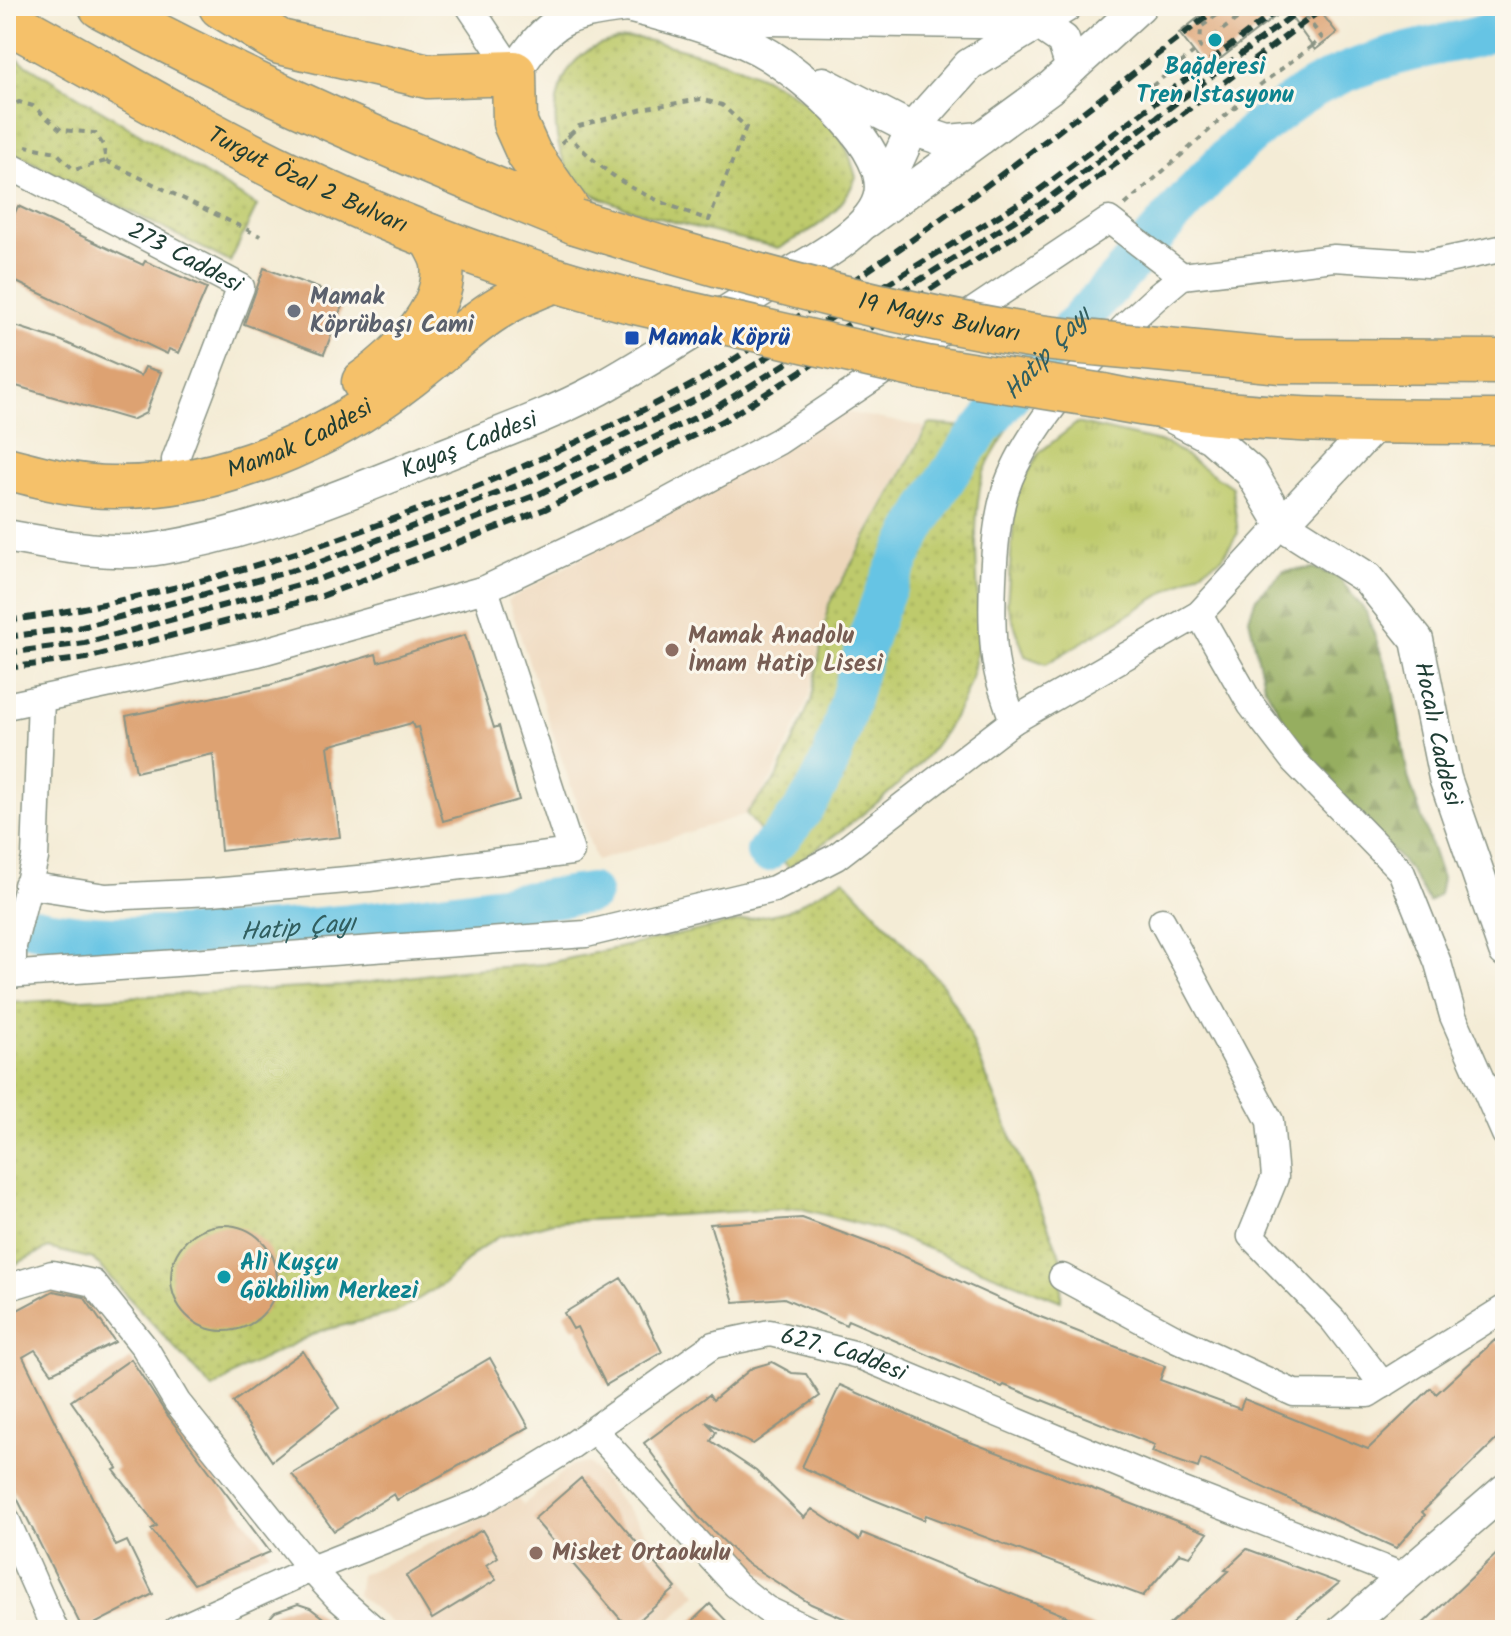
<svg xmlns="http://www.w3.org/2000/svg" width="1511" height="1636" font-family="Kalam,sans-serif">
<defs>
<pattern id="grass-tufts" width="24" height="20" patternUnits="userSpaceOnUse" patternTransform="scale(2)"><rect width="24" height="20" fill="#beca6c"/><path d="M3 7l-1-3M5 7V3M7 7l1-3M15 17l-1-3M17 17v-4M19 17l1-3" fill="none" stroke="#a3ae5e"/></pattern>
<pattern id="forest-firs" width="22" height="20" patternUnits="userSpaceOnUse" patternTransform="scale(2)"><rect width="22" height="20" fill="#96ae60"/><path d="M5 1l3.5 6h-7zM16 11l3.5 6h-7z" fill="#7a8f50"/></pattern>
<pattern id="park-dots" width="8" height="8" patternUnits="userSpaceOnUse" patternTransform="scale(2)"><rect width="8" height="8" fill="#beca6c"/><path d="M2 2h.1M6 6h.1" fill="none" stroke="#a3ae5e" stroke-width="1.8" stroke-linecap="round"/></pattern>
</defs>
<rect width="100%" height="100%" fill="#fbf7ec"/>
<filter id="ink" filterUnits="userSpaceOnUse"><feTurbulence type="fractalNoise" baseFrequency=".0125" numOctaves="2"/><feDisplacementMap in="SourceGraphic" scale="16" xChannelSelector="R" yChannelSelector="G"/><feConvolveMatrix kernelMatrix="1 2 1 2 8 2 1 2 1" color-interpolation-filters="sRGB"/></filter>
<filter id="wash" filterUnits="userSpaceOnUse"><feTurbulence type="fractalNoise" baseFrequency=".006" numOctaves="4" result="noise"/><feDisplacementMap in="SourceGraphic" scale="32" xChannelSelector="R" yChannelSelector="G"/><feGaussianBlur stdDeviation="1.8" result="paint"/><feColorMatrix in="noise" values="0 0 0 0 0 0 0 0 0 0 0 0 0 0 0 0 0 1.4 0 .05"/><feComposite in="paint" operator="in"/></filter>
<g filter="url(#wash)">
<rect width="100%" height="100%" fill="#f4ecd6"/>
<path fill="#eed7bb" d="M840,411L925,427L828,603L809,697L773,777L747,814L596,861L508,600Z
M589,1463L697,1594L661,1630H400L357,1595L360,1575L457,1531L517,1497L523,1505L572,1465Z"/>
<path fill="url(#grass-tufts)" stroke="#6e8450" stroke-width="2" d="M1077,423L1168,444L1232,487L1238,533L1222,558L1046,664L1025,656L1007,603L1016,494L1040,452Z"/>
<path fill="url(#forest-firs)" stroke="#5a764a" stroke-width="2" d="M1314,568L1338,577L1366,612L1392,684L1408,777L1442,878L1439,894L1429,902L1409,869L1300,749L1264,685L1249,618L1256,598L1284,571Z"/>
<path fill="url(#park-dots)" stroke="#6e8450" stroke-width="2" d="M637,38C703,52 814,82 846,148C851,157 853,168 856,177C840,216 814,230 778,248C737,237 606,210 580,185C555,160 549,113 563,81C576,49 605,39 637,38Z
M6,52L257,206L230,262L6,149Z
M929,424L1007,430C1000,445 986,462 982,478C970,529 980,586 978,637C973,746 869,810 789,868L746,813L777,778L811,701L829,604Z
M844,879L943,985L962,1017L1062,1260L1061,1301L878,1229L799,1208L553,1222L498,1237L475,1253L446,1282L395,1313L320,1331L242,1369L213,1389L93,1259L48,1248L6,1269V1003L342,986L460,970L544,964L787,911Z"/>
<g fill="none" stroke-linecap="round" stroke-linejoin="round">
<g stroke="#66c4e4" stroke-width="40">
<path id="s1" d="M766,852C843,780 841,712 874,620C888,580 908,543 929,506C979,419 1055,348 1122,274C1178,212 1239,132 1312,89C1346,69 1386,57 1425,48C1453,41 1480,40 1505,24"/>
<path id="s2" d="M6,920C72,940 136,937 204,935C334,930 462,910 591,893"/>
</g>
</g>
<g id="blocks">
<path fill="#dda272" d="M1213,6H1316L1337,33L1315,50L1285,9L1207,69L1179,33Z
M18,206L143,265L145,261L207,288L179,353L169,349L167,354L6,277V232Z
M264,268L345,298L324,354L244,324Z
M6,323L62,341L141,376L145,367L161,372L146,413L132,420L6,383Z
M465,635L494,728L499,726L519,800L443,821L418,727L414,728L412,723L328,746L340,837L221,851L213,754L136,772L126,716L270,685L376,654L378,662Z
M802,1218L899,1254L1033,1314L1165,1366L1160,1380L1240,1409L1244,1399L1368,1449L1431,1388L1436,1394L1495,1340L1505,1350V1449L1496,1440L1422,1512L1425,1515L1396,1548L1201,1459L1198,1468L1152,1452L1155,1445L1004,1385L1002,1387L848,1320L846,1325L784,1298L734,1302L710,1224Z
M171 1278a53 53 0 1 1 106 0a53 53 0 1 1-106 0Z
M621,1278L640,1307L662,1352L606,1385L577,1327L573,1329L564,1313Z
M53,1291L84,1297L115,1342L52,1373L35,1350L23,1357L116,1546L127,1541L153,1594L83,1630L6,1476V1316Z
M303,1351L339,1408L272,1461L233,1402Z
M490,1358L529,1427L397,1500L394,1494L334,1531L292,1474Z
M131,1359L165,1412L270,1552L194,1584L151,1529L157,1526L114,1470L118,1468L71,1401Z
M772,1362L792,1373L806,1374L820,1396L753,1444L706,1422L716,1432L711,1441L756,1471L804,1518L812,1509L859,1540L862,1533L1100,1630H871L811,1604L745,1562L698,1516L644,1443L709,1395L713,1400L752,1368Z
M840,1385L957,1437L1208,1533L1190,1556L1180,1553L1143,1596L926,1515L924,1520L872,1499L802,1467Z
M581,1478L676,1588L629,1629L534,1519Z
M482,1530L498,1557L486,1565L496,1580L432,1619L406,1576Z
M1505,1546V1630H1416Z
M1247,1549L1339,1583L1282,1630H1163L1229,1571L1225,1570Z
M298,1604L310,1608L339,1630H259L275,1612Z
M710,1604L735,1630H683Z"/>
</g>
</g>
<g filter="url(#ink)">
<use href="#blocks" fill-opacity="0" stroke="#8a9485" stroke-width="2"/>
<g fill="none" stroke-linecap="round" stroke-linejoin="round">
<defs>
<g id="minor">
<path d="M469,6L514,73"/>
<path id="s3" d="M6,164L241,287L175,460"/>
<path d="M1199,614L1251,705L1294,761L1401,871L1438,963L1453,1016L1505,1134"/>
<path d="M6,706L258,653L485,589L653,509L779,441L1109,220L1182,276L1334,258L1428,264L1505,248"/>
<path d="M1013,721C1008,706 1002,690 998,674C988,632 992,534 1005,492C1027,419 1123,323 1182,276"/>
<path d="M27,885L106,897L212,892L369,878L571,852L485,589"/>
<path d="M1162,921L1270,1121L1275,1177L1251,1236L1333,1320L1383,1385"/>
<path d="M6,975L586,934L774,889L836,857L1013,721L1199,614L1282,524"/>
<path d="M13,975V946L35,858L41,699"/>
<path d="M1062,1277L1177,1339L1294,1393L1368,1394L1505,1308"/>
<path d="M6,1288L52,1274L93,1283L145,1348L177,1402L311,1569L337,1597L375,1630"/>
<path d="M594,1430L736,1585L766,1609L810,1630"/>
<path d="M6,1519L55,1630"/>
<path id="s4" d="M176,1630L311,1569L481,1502L561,1453L713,1345L770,1333L858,1355L1181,1490L1403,1576"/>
</g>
<g id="tertiary">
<path d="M695,18L1038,23L1063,40L1072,68"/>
<path d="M514,73C550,19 562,14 626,6"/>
<path d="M823,83L912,129L948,141L981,138"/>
<path d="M880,199L912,129L969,65L1066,6"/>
<path d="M866,222L1051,87L1140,6"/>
<path id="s5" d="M1167,414L1211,437L1251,472L1282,524L1367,578L1417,640L1445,778L1505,951"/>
<path d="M1282,524L1378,422"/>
<path id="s6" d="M6,536C56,545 111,557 162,548C258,532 347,494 436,458C491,436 547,417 599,389C654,358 708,323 762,290C794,271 868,236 879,199C895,150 805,78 769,55C732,32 669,16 627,6"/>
<path d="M1343,1630L1505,1490"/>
</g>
<g id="primary">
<path d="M363,382C397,358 448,310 442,264C441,255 433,244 429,235"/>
<path id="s7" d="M6,468C40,477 77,487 113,487C218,489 328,441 410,377C466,334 485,306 556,281"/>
</g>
<g id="trunk">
<path d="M101,6C255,89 414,157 576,222"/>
<path d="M221,6L280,42L428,76L514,73L515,123L529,154L576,222"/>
<path id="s8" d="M6,20C99,70 190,126 285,172C394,226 510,270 627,300"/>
<path d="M1146,348L1281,361L1505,362"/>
<path d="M1103,396C1230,423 1375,422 1505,422"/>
</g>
</defs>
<use href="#minor" stroke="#8a9485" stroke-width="29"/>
<use href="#tertiary" stroke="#8a9485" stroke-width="35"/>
<use href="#primary" stroke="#8a9485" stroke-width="45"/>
<use href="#trunk" stroke="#8a9485" stroke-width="47"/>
<path stroke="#8a9485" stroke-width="4" stroke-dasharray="6 6" stroke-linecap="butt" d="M1213,37L1254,6
M1152,86L1200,48L1201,27L1229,6
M6,109L19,102L33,106L61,130L95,133L103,145L106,161L74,170L56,152L26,146
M561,143L579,126L647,108L701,99L722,105L746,127L709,220C641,195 618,187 567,134
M106,161L260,236
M1125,205L1260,85L1312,46"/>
<use href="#minor" stroke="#fff" stroke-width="26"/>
<use href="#tertiary" stroke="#fff" stroke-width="32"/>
<use href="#primary" stroke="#f5c16b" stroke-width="42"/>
<use href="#trunk" stroke="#f5c16b" stroke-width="44"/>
<path stroke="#1f3d34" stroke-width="6" stroke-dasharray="12 6" stroke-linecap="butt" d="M6,621C240,588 489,493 697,382C731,363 763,339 796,318C944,224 1081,113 1220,6
M6,637L82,627L313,565L532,480L707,394L1034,194L1283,6
M6,653L85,643L317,580L539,494L715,408L1041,204L1305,6
M6,668L87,658L322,596L545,509L723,421L1049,214L1326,6"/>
<defs>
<g id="trunk-bridge">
<path id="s9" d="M576,222C718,267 860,306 1007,332C1053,341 1100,343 1146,348"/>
<path d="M627,300L926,368L1103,396"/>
</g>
</defs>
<use href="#trunk-bridge" stroke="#8a9485" stroke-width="47" stroke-linecap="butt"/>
<path stroke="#8a9485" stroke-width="4" stroke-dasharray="6 6" stroke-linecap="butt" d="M1298,6L1322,38L1312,46"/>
<use href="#trunk-bridge" stroke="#f5c16b" stroke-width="44"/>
</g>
</g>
<g fill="#0f9aa8" stroke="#fbf7ec" stroke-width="3">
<circle cx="1215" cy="40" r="8"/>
<circle cx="224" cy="1277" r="8"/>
</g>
<circle fill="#6b7280" stroke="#fbf7ec" stroke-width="3" cx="294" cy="311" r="8"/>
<rect fill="#1a4fb4" stroke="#fbf7ec" stroke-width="3" x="624" y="330" width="16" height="16" rx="4"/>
<g fill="#8d6e63" stroke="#fbf7ec" stroke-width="3">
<circle cx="672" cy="650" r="8"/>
<circle cx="536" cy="1553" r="8"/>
</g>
<g text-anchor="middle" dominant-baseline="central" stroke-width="6" stroke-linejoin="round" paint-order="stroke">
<g font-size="24" font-weight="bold" fill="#0d838f" stroke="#fbf7ec">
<text x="1215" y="67">Bağderesi<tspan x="1215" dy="28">Tren İstasyonu</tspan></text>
<text x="240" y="1263" text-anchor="start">Ali Kuşçu<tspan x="240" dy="28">Gökbilim Merkezi</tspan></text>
</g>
<g font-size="24" fill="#1f3d34" stroke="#fbf7ec">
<text stroke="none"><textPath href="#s8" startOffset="342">Turgut Özal 2 Bulvarı</textPath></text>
<text stroke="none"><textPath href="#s3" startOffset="202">273 Caddesi</textPath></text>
<text stroke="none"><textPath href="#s9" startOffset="376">19 Mayıs Bulvarı</textPath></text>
<text stroke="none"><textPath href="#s7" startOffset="304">Mamak Caddesi</textPath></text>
<text stroke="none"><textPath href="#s6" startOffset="482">Kayaş Caddesi</textPath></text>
<text stroke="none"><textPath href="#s5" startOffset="440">Hocalı Caddesi</textPath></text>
<text stroke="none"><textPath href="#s4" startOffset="746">627. Caddesi</textPath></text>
</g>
<g font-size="24" font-weight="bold" fill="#5b616d" stroke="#fbf7ec" text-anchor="start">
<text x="310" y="297">Mamak<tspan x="310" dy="28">Köprübaşı Cami</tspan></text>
</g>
<g font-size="24" font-weight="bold" fill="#164399" stroke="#fbf7ec" text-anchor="start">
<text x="648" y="338">Mamak Köprü</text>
</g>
<g font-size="24" font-weight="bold" fill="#785e54" stroke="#fbf7ec" text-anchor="start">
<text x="688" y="636">Mamak Anadolu<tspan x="688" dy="28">İmam Hatip Lisesi</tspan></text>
<text x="552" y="1553">Misket Ortaokulu</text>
</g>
<g font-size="26" font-style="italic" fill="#315f60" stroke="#fbf7ec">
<text stroke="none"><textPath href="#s1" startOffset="580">Hatip Çayı</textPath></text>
<text stroke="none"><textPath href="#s2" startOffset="294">Hatip Çayı</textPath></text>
</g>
</g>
<rect width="1511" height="1636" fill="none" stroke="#fbf7ec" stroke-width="32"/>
</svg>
